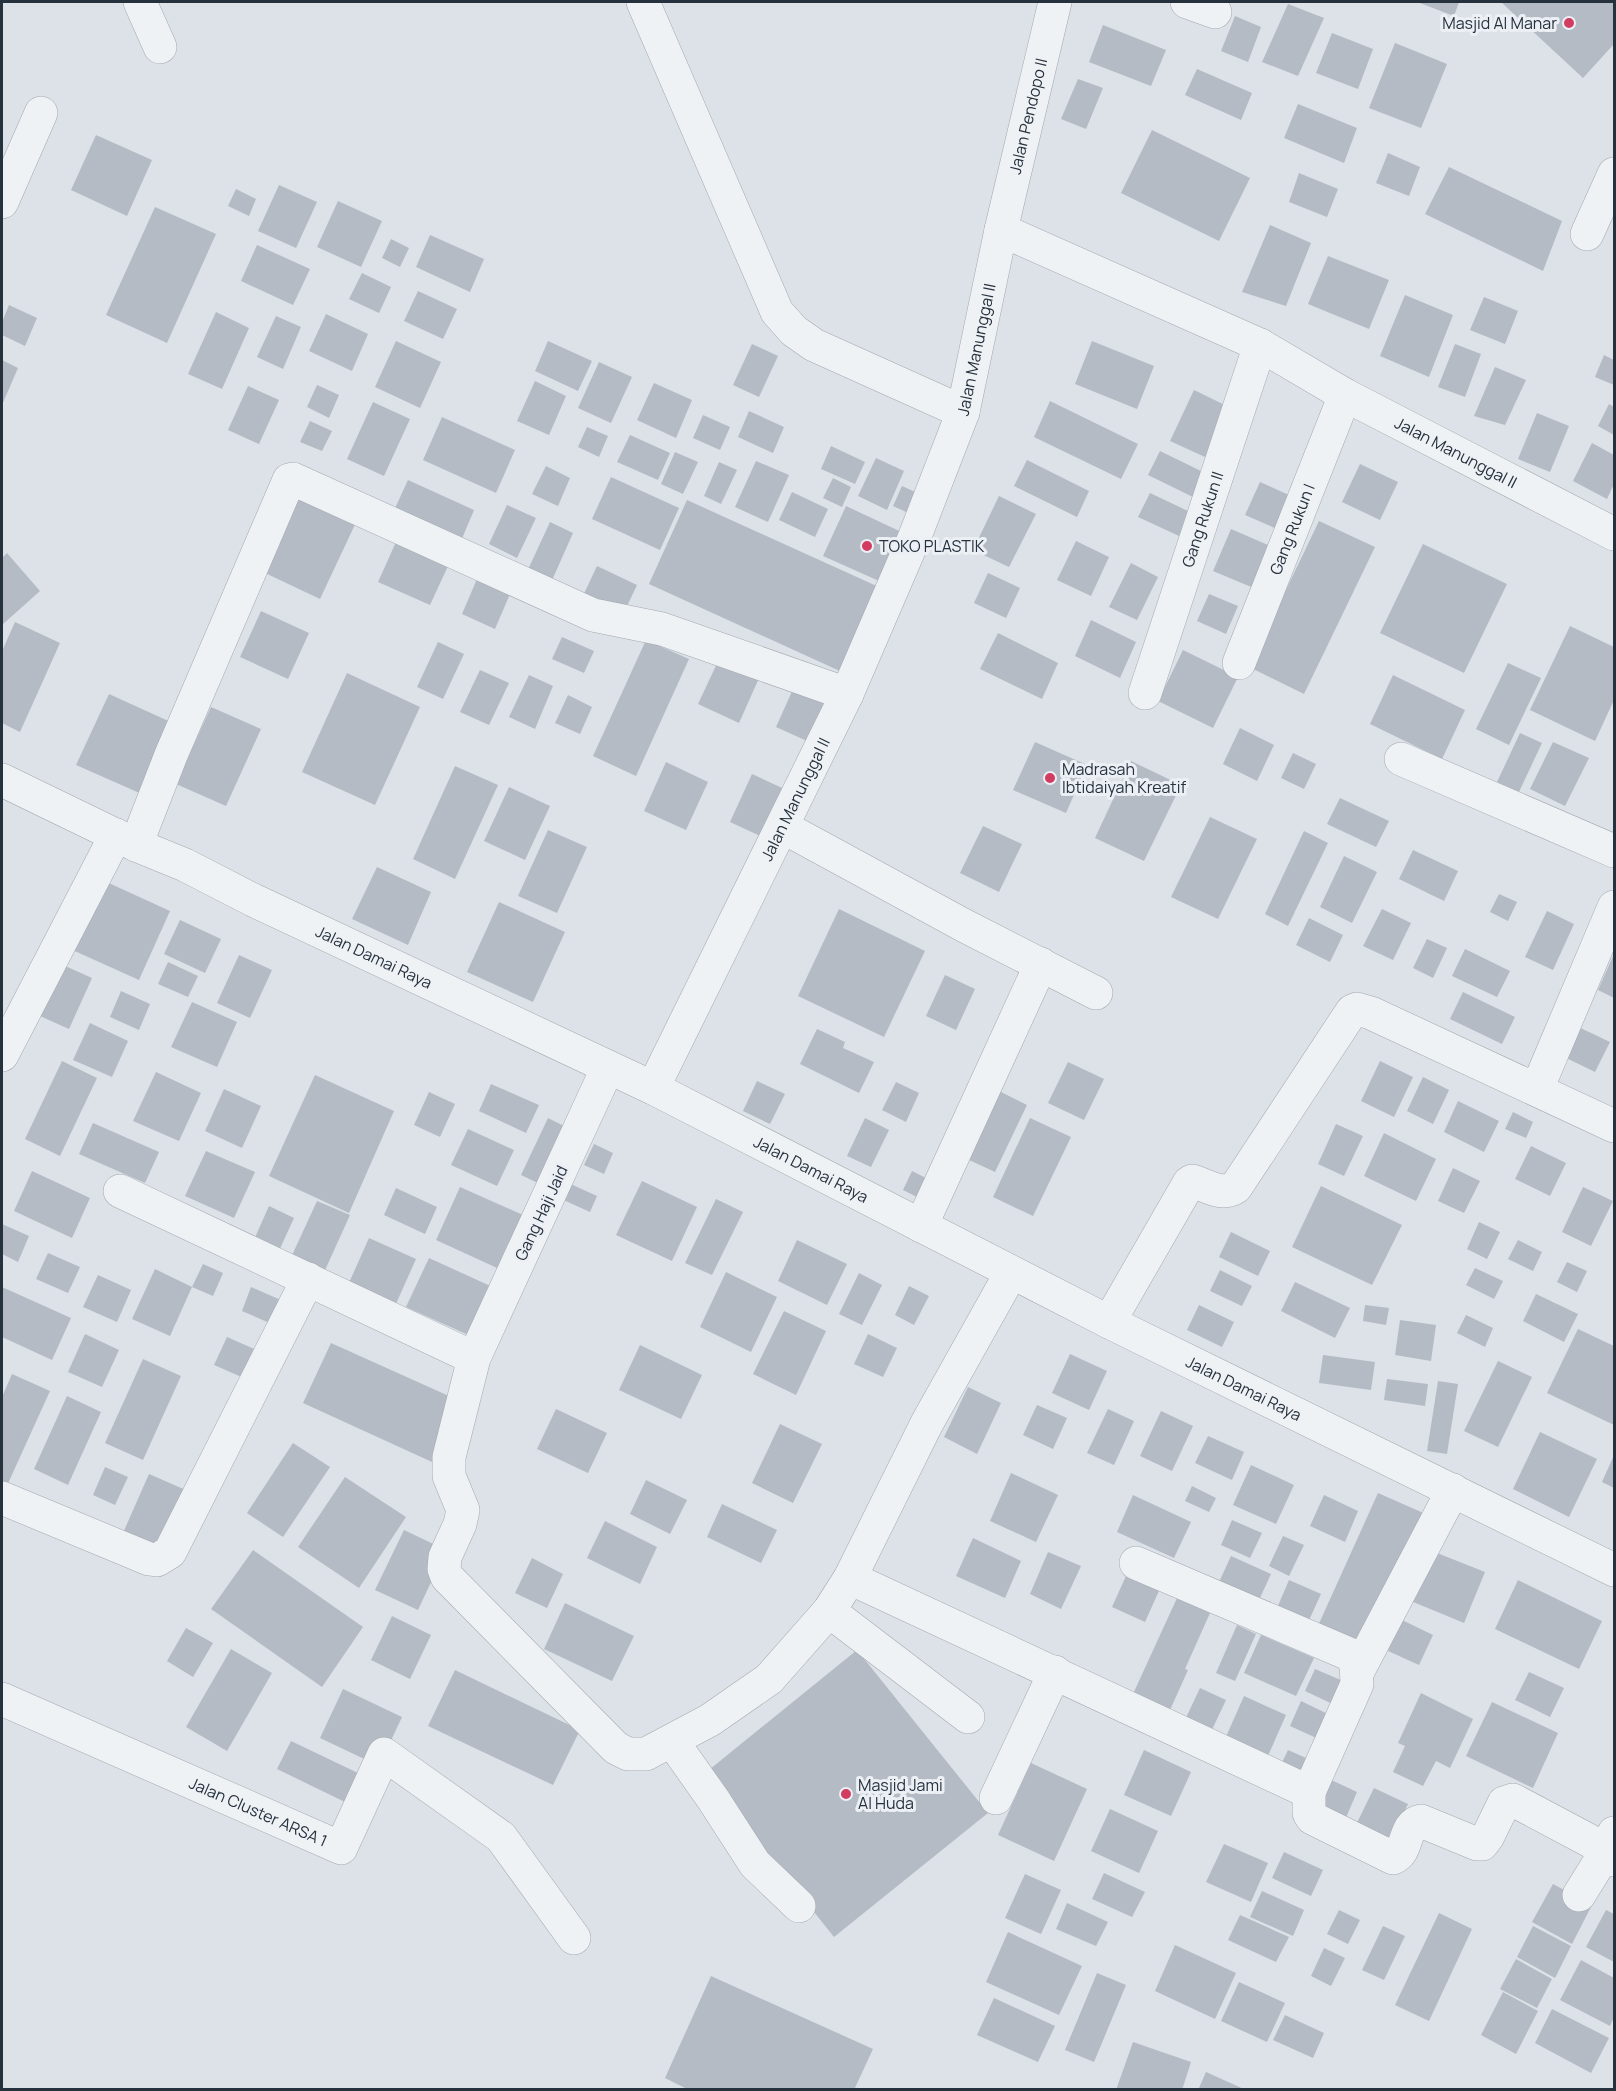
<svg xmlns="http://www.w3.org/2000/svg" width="1616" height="2091" font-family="Manrope,sans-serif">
<rect width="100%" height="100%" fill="#dce2e7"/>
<path fill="#b4bbc4" d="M1417,2H1459L1454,16Z
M1501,2H1614V44L1583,78Z
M1288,4L1324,18L1298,76L1262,62Z
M1235,16L1261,27L1248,62L1221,51Z
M1103,25L1166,50L1151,86L1089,62Z
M1332,33L1373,49L1358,89L1316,73Z
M1395,43L1447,64L1421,128L1369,108Z
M1197,69L1252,93L1241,120L1185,95Z
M1078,79L1103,88L1086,129L1061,119Z
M1298,104L1357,128L1344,163L1284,138Z
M1152,130L1250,178L1219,241L1121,193Z
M96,135L152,160L127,216L71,190Z
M1388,153L1420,167L1409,196L1376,183Z
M1449,167L1562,221L1543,271L1425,214Z
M1299,173L1338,189L1327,217L1289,202Z
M279,185L317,202L296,248L258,231Z
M236,189L256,199L249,216L228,206Z
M338,201L382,221L361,267L317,247Z
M155,207L216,234L167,343L106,315Z
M1270,225L1311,243L1286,306L1242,292Z
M430,235L484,259L470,292L416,267Z
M391,239L409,248L400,267L382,258Z
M257,245L310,269L293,305L241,281Z
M1328,256L1389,280L1369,329L1308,304Z
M362,273L391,287L379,313L349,299Z
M418,291L457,309L443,339L404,321Z
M1405,295L1453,315L1429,377L1380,356Z
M1484,297L1518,311L1505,344L1470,330Z
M9,305L37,318L25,346L2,335V322Z
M216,312L249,328L222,389L188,374Z
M326,314L368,334L352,371L309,351Z
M276,316L301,327L283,369L257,357Z
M396,341L441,362L420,408L375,387Z
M548,341L592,361L578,391L535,371Z
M1092,341L1154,366L1137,409L1075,384Z
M752,344L778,356L759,397L733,385Z
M1455,344L1481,354L1465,397L1438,387Z
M1604,355L1614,360V385L1595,377Z
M2,360L18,368L2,405Z
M599,362L632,377L611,423L578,408Z
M1495,367L1526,380L1505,425L1474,416Z
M535,381L566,396L549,435L517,421Z
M654,383L692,400L676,438L637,420Z
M317,385L339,395L329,418L307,407Z
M248,386L279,400L259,444L228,430Z
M1194,390L1229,407L1205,457L1170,441Z
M1050,401L1138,444L1121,479L1034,437Z
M373,402L410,419L384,476L347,459Z
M1609,404L1614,407V435L1598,426Z
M749,411L784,427L773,453L738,437Z
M1537,413L1569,426L1550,472L1518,459Z
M703,415L730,427L720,450L693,438Z
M442,417L515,450L496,493L423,460Z
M310,421L332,431L322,451L300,442Z
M587,427L608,436L599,457L578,447Z
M630,435L670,453L658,480L617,462Z
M1592,443L1614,455V484L1607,499L1573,481Z
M831,446L865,462L855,484L821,469Z
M1160,451L1207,474L1195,498L1148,475Z
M675,452L698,462L683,494L661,484Z
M876,458L904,471L887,510L858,496Z
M1027,460L1089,491L1077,517L1014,486Z
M756,461L789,475L768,522L735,507Z
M719,462L737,470L721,504L704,496Z
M1360,464L1398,482L1380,520L1342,502Z
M546,466L570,478L558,506L532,494Z
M611,477L679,508L660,550L592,519Z
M833,478L851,487L842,507L823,498Z
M408,480L474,510L458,548L391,517Z
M1260,482L1298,499L1284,532L1245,515Z
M902,486L924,496L915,516L893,506Z
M301,490L359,516L320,599L263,572Z
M792,492L828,509L815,537L779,520Z
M1150,493L1190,512L1179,536L1138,517Z
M999,496L1036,514L1009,567L973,550Z
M687,500L881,588L842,672L649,584Z
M507,505L536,518L517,558L489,544Z
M846,506L910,536L888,585L823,556Z
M1319,521L1375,547L1304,694L1249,667Z
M550,522L573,533L549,587L525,576Z
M1231,529L1275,548L1256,589L1213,571Z
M1076,541L1109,557L1091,596L1057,580Z
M396,542L448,566L430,605L378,582Z
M1423,544L1507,584L1464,673L1380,633Z
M7,553L40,591L2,625V558Z
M1131,563L1158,577L1137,620L1109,607Z
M597,566L637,585L621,619L581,600Z
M988,573L1020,588L1006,618L974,603Z
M477,579L510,594L495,629L462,614Z
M1209,594L1238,606L1226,634L1197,621Z
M261,611L309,633L288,679L240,657Z
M1091,620L1136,642L1120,678L1075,656Z
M15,622L60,643L20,732L2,723V651Z
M1570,626L1614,647V700L1595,741L1530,710Z
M998,633L1058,663L1042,699L980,669Z
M562,637L594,651L584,673L552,659Z
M646,640L689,659L636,776L593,756Z
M438,642L464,654L443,699L417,687Z
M1183,650L1238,677L1213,728L1158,701Z
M720,657L760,676L739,723L698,704Z
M1508,663L1541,678L1509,745L1476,729Z
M480,670L509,683L489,725L460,712Z
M347,673L420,707L375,805L302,772Z
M529,675L553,686L535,729L509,717Z
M1393,675L1465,710L1442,759L1370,724Z
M794,687L836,706L818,746L776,727Z
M109,694L175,724L144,795L76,765Z
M568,695L592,707L580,734L555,723Z
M211,707L261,729L226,806L176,784Z
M1240,728L1274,745L1257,781L1223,764Z
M1520,733L1542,743L1519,792L1497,782Z
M1035,742L1087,765L1066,813L1013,790Z
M1553,742L1589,758L1565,806L1530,789Z
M1293,753L1316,764L1304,789L1281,778Z
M1131,761L1181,785L1144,861L1095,838Z
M666,762L708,782L686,830L644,811Z
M455,766L498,785L455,879L413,859Z
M752,774L793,793L771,841L730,822Z
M509,787L550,806L525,860L484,841Z
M1340,798L1389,821L1376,847L1327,824Z
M1210,817L1257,839L1218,919L1171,897Z
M983,826L1022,844L999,892L960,873Z
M548,830L587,847L557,913L518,896Z
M1304,831L1328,843L1288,926L1265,914Z
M1413,850L1458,871L1444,901L1399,879Z
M1344,856L1377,872L1352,923L1320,907Z
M377,867L431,892L408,945L352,919Z
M100,879L170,911L139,980L68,948Z
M1499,894L1517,902L1508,921L1490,912Z
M499,902L565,932L533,1002L467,972Z
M839,909L925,951L884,1037L798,996Z
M1382,909L1411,923L1393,960L1363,946Z
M1547,911L1574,924L1553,970L1525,957Z
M1309,918L1343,935L1330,962L1296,945Z
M180,920L221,939L205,973L164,954Z
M1427,939L1447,948L1433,978L1413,968Z
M1465,949L1510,971L1497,997L1452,976Z
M1614,954V998L1598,990Z
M239,955L272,970L250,1018L217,1003Z
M54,961L92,978L69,1029L31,1012Z
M168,962L198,976L188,997L158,984Z
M945,975L975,989L956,1030L926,1016Z
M121,991L150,1004L139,1030L110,1017Z
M1463,992L1515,1017L1502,1044L1450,1019Z
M192,1002L237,1022L217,1067L171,1047Z
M90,1023L128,1041L112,1077L73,1060Z
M1570,1023L1610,1042L1595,1072L1556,1053Z
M817,1029L845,1042L843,1048L874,1062L859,1093L800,1064Z
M62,1061L97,1078L60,1156L25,1139Z
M1380,1061L1413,1077L1394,1117L1361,1101Z
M1068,1062L1104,1079L1084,1120L1048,1103Z
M156,1072L201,1093L179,1141L133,1121Z
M315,1075L394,1111L349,1213L269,1176Z
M1423,1077L1449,1090L1433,1124L1407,1111Z
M757,1081L785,1094L770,1124L743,1111Z
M896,1082L919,1093L906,1122L882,1110Z
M491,1084L539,1105L526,1133L479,1111Z
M224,1089L261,1106L242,1148L205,1131Z
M999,1091L1027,1105L995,1172L967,1159Z
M429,1092L455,1104L440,1137L414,1125Z
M1458,1101L1499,1121L1484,1152L1444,1132Z
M1513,1112L1533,1122L1526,1138L1505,1129Z
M548,1118L568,1128L542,1185L521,1175Z
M865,1118L889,1130L871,1167L847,1156Z
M1030,1118L1071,1137L1033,1216L993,1197Z
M93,1123L159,1152L145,1183L79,1154Z
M1336,1124L1363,1136L1344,1176L1318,1164Z
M468,1129L514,1150L497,1186L451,1165Z
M1384,1133L1436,1159L1416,1201L1364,1176Z
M594,1144L613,1153L604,1174L584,1165Z
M1531,1146L1566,1163L1550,1196L1515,1179Z
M206,1151L255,1172L234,1218L185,1196Z
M1453,1168L1480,1181L1464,1213L1438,1201Z
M32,1171L90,1198L72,1238L14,1211Z
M912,1171L938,1184L929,1203L903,1190Z
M564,1181L597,1196L590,1212L557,1197Z
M642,1181L697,1207L672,1261L616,1235Z
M1321,1186L1402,1225L1372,1285L1292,1247Z
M460,1187L532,1219L508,1273L436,1240Z
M1583,1187L1613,1201L1591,1246L1562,1232Z
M396,1188L437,1207L425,1234L384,1215Z
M716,1199L743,1212L712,1275L685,1263Z
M317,1201L350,1215L321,1279L288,1264Z
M269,1206L294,1218L278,1253L253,1242Z
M1479,1222L1500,1232L1487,1259L1467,1249Z
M2,1224L29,1236L18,1262L2,1254Z
M1231,1232L1270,1251L1258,1276L1219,1257Z
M369,1238L416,1259L395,1306L348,1285Z
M797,1240L847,1264L827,1305L778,1281Z
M1518,1240L1542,1252L1533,1271L1508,1259Z
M48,1253L80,1267L68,1293L36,1279Z
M429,1258L497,1289L475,1338L406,1307Z
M1567,1262L1587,1271L1577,1292L1557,1282Z
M203,1264L223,1273L213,1296L192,1287L170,1336L132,1319L155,1269L192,1287Z
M1475,1268L1503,1281L1494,1299L1466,1285Z
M1220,1270L1252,1286L1242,1306L1210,1291Z
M726,1272L777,1297L751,1352L700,1327Z
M859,1273L882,1285L862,1325L839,1314Z
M98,1275L131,1290L117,1322L83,1307Z
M1295,1282L1350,1308L1335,1338L1281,1311Z
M909,1286L929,1296L914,1325L895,1315Z
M2,1287L71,1318L52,1360L2,1337Z
M251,1287L290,1304L279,1327L242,1311Z
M1536,1294L1578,1314L1564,1342L1523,1321Z
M1199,1305L1234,1322L1222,1347L1187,1330Z
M1365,1305L1389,1308L1386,1325L1363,1321Z
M784,1311L826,1331L796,1395L753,1374Z
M1466,1315L1493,1328L1485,1347L1457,1333Z
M1400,1320L1436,1325L1431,1361L1395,1355Z
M1578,1329L1614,1346V1425L1547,1393Z
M85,1334L119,1350L102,1387L68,1372Z
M868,1334L897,1348L883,1377L854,1364Z
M227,1337L266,1354L253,1382L214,1365Z
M331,1343L460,1401L432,1462L303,1403Z
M640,1345L702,1375L681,1419L619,1390Z
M1070,1354L1107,1371L1089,1410L1052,1393Z
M1323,1355L1375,1362L1371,1390L1319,1383Z
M143,1359L181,1376L143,1460L105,1443Z
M1498,1361L1532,1377L1498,1447L1464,1431Z
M12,1374L50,1391L5,1490L2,1489V1397Z
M1387,1379L1428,1384L1425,1406L1384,1400Z
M1438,1381L1458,1384L1447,1454L1427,1451Z
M968,1387L1001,1403L977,1454L944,1437Z
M67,1396L101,1412L68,1485L34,1469Z
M1037,1405L1067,1418L1053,1449L1023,1435Z
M556,1409L607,1433L588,1473L537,1449Z
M1108,1409L1134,1421L1114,1465L1087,1453Z
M1161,1411L1193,1426L1172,1471L1140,1456Z
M780,1424L822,1444L793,1503L752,1483Z
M1540,1432L1597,1459L1569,1517L1513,1489Z
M1208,1436L1244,1452L1232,1480L1195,1463Z
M293,1443L330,1467L283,1537L247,1513Z
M1614,1455V1488L1602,1482Z
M1251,1465L1294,1485L1276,1524L1233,1505Z
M105,1467L128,1477L115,1505L93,1495Z
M1011,1473L1058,1495L1036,1542L990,1521Z
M149,1474L188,1491L161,1550L123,1533Z
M345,1477L406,1517L359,1588L298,1547Z
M646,1480L687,1500L670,1534L630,1514Z
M1192,1486L1216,1498L1209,1512L1185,1501Z
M1378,1493L1428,1515L1366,1650L1317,1628Z
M1133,1495L1191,1522L1174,1558L1117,1532Z
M1324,1495L1358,1511L1345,1542L1310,1526Z
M722,1504L777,1530L761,1563L707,1537Z
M1232,1520L1262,1533L1250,1558L1221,1545Z
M605,1521L657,1547L640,1584L587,1558Z
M404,1530L446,1550L418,1610L375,1590Z
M1283,1536L1304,1545L1289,1576L1269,1566Z
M973,1538L1021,1561L1005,1598L956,1576Z
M1427,1549L1485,1572L1464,1623L1406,1599Z
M253,1550L363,1627L322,1687L211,1609Z
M1048,1552L1081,1566L1061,1609L1030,1594Z
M1231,1556L1271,1574L1254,1611L1214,1593Z
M532,1558L563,1574L547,1608L515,1593Z
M1130,1567L1163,1582L1145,1622L1112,1607Z
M1289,1580L1321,1594L1305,1629L1274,1615Z
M1518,1580L1602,1621L1579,1669L1495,1629Z
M1177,1598L1210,1613L1185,1669L1188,1670L1170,1710L1133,1694Z
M565,1603L634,1636L612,1681L544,1649Z
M392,1616L431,1635L410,1679L371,1660Z
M1402,1620L1433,1635L1419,1665L1388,1651Z
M1237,1625L1256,1634L1235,1681L1216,1673Z
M186,1628L213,1643L193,1677L167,1661Z
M1261,1635L1314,1658L1296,1696L1244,1673Z
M231,1649L272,1673L227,1751L186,1727Z
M857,1650L988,1813L834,1937L704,1774Z
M1315,1669L1350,1684L1339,1707L1305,1691Z
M455,1670L580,1730L553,1785L428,1726Z
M1529,1672L1564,1688L1550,1717L1515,1700Z
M1200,1688L1226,1700L1210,1734L1184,1722Z
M343,1689L402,1717L379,1766L320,1738Z
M1421,1693L1473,1719L1450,1768L1436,1761L1423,1786L1393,1772L1405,1746L1398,1743Z
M1244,1696L1286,1715L1267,1758L1225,1739Z
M1301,1701L1334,1717L1323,1741L1290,1726Z
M1492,1702L1558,1733L1533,1788L1466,1756Z
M291,1741L360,1774L347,1803L277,1769Z
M1144,1750L1191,1772L1171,1816L1124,1795Z
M1288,1750L1306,1758L1298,1778L1279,1769Z
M1031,1763L1087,1789L1054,1861L998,1835Z
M1327,1778L1357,1792L1345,1820L1314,1807Z
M1374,1788L1408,1804L1386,1849L1352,1833Z
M1110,1809L1158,1831L1139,1873L1091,1851Z
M1224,1844L1268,1863L1251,1902L1206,1882Z
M1284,1852L1323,1870L1311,1896L1272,1878Z
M1104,1873L1145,1892L1132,1917L1092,1899Z
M1025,1874L1061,1890L1041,1934L1005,1918Z
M1553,1884L1592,1905L1572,1944L1532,1922Z
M1262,1891L1304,1910L1293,1936L1250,1917Z
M1067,1903L1108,1922L1096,1946L1056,1929Z
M1339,1910L1360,1920L1348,1944L1327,1934Z
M1606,1910L1614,1914V1962L1586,1947Z
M1439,1913L1472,1929L1429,2021L1395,2005Z
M1240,1915L1289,1937L1276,1962L1228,1940Z
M1383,1926L1405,1936L1384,1980L1362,1970Z
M1533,1926L1571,1946L1555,1978L1517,1957Z
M1008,1932L1082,1966L1059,2015L986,1982Z
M1175,1945L1236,1973L1215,2019L1155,1991Z
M1324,1948L1345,1958L1331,1986L1311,1976Z
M1516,1959L1552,1979L1537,2008L1500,1989Z
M1581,1960L1614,1978V2017L1610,2026L1560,2000Z
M1097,1973L1126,1985L1094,2062L1065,2050Z
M711,1976L873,2049L854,2090H689L665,2078Z
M1239,1982L1285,2003L1267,2042L1221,2021Z
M1503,1992L1538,2011L1516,2054L1481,2035Z
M994,1998L1055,2026L1038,2062L977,2035Z
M1552,2009L1609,2038L1591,2073L1535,2043Z
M1285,2015L1324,2033L1313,2058L1273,2040Z
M1133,2042L1191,2062L1182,2090H1116Z
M1206,2072L1246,2090H1198Z"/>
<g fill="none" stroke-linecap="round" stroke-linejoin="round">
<defs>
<g id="minor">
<path d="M140,2L160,47"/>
<path d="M643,2L777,312L794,331L814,345L963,412"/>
<path d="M1187,2L1215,12"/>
<path d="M2,202L41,113"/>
<path id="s1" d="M1001,230L1055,2"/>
<path d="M1587,234L1614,174"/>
<path id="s2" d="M1239,663L1345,395"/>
<path id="s3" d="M1145,693L1260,345"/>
<path d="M1401,759L1614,851"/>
<path id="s4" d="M2,780L136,845L185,865L253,900L653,1088L1109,1322L1614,1570"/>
<path d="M783,827L965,926L1096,993"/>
<path d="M136,845L171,755L289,480L293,479L593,615L662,629L847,694"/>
<path d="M2,1055L116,835"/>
<path d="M608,1067L474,1358L449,1457V1476L463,1510L460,1524L445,1557L444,1569L447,1577L616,1748L628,1754H646L710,1720L769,1679L829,1611L850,1578L927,1423L1011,1273"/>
<path id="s5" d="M653,1088L847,694L915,536L963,412L1001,230L1260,345L1345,395L1614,534"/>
<path d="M1537,1089L1614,907"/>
<path d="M120,1191L474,1358"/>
<path d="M921,1226L1041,964"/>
<path d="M1109,1322L1189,1183L1192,1181C1207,1185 1221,1197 1236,1187L1352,1011L1357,1009L1371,1013L1614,1126"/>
<path d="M2,1498L149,1559L157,1560L170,1552L308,1279"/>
<path d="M1136,1563L1349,1654L1356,1663L1357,1684L1309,1792"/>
<path d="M850,1578L1309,1792V1813L1312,1818L1393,1858C1409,1852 1403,1824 1421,1821L1477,1844H1482L1488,1836L1504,1803L1513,1800L1607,1850L1614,1860"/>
<path d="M829,1611L968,1717"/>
<path d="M1358,1671L1453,1490"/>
<path id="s6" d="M2,1699L341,1848L384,1754L501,1837L574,1938"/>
<path d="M672,1741L713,1799L755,1864L799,1906"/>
<path d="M996,1798L1055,1672"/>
<path d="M1579,1895L1607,1850L1614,1833"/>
</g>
</defs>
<use href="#minor" stroke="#a2a9b1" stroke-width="34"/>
<use href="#minor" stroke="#eff2f5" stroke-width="33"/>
</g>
<g fill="#d23c61" stroke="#ecf0f5" stroke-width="2">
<circle cx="1569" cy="23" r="6"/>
<circle cx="867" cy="546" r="6"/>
<circle cx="1050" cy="778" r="6"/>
<circle cx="846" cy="1794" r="6"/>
</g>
<g text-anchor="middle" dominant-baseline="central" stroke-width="6" stroke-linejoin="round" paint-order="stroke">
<g font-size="16" fill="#26313e" stroke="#ecf0f5" text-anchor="start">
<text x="1557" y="23" text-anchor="end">Masjid Al Manar</text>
<text x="879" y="546">TOKO PLASTIK</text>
<text x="1062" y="769">Madrasah<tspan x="1062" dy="18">Ibtidaiyah Kreatif</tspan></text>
<text x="858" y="1785">Masjid Jami<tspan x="858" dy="18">Al Huda</tspan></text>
</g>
<g font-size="16" fill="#26313e" stroke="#ecf0f5">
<text stroke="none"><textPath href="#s1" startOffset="117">Jalan Pendopo II</textPath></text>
<text stroke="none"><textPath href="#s5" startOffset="808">Jalan Manunggal II</textPath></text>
<text stroke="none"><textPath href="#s5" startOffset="1437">Jalan Manunggal II</textPath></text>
<text stroke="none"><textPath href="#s3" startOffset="183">Gang Rukun II</textPath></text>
<text stroke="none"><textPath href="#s2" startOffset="144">Gang Rukun I</textPath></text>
<text stroke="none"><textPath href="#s5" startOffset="322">Jalan Manunggal II</textPath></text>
<text stroke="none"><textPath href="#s4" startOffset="412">Jalan Damai Raya</textPath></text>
<text stroke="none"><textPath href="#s4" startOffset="898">Jalan Damai Raya</textPath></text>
<text transform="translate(541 1213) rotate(-65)">Gang Haji Jaid</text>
<text stroke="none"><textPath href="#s4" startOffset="1383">Jalan Damai Raya</textPath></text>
<text stroke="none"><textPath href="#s6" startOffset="280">Jalan Cluster ARSA 1</textPath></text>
</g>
</g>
<rect width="1616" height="2091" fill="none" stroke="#26313e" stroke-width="6"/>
</svg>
